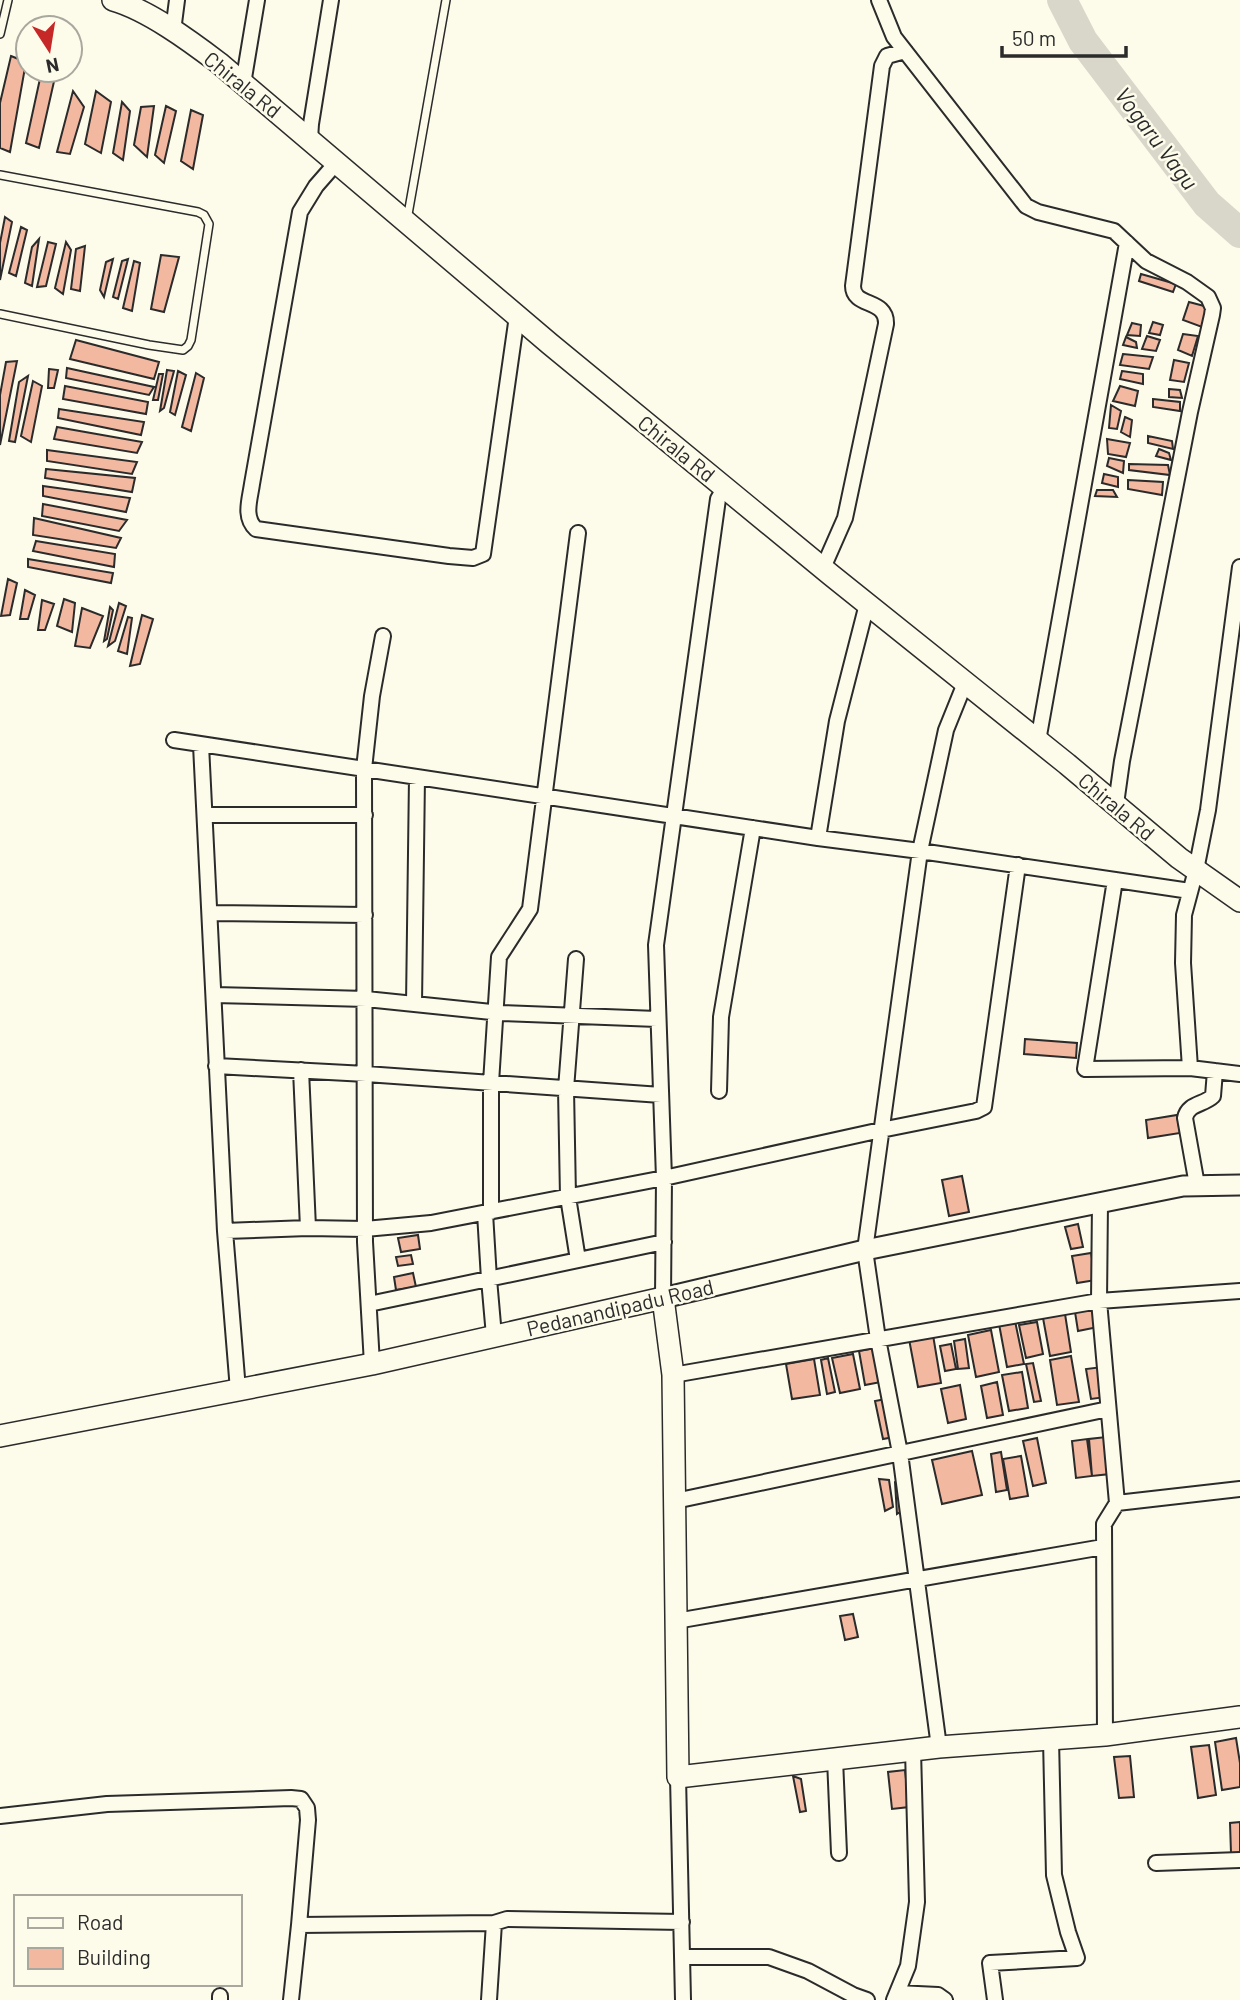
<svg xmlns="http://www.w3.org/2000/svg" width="1240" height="2000" font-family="Barlow,sans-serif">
<rect width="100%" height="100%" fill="#fdfbea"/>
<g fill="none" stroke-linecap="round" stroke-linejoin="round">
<path stroke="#d8d7c9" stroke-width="30" d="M1062,0L1083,41L1207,204L1240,233"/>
</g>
<path fill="#f2b8a0" stroke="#2b2b2b" stroke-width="2" d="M11,56L26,62L10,152L0,148V103Z
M41,74L55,77L39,148L26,143Z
M73,91L84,107L70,154L57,152Z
M96,91L111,102L101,153L85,144Z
M122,102L130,111L123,160L113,153Z
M154,106L147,157L134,145L141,107Z
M166,106L176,111L164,163L155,155Z
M191,110L203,115L193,169L181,161Z
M5,217L12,222L0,280V243Z
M21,227L27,230L16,276L9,273Z
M39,239L32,286L25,283L32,247Z
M48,242L56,244L46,286L37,287Z
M66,242L71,250L63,294L55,288Z
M85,246L80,291L71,289L76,249Z
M161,255L179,257L164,312L151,309Z
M113,259L104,297L100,290L106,262Z
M128,259L118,299L113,297L122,261Z
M134,261L140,263L132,311L123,308Z
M1141,274L1176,284L1173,292L1139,281Z
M1189,302L1208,307L1202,327L1183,320Z
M1153,322L1163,325L1160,335L1149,333Z
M1132,323L1141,325L1140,336L1127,335Z
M1183,334L1198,336L1192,356L1178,350Z
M1147,336L1160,340L1156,351L1142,349Z
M1126,337L1136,342L1137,348L1123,345Z
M76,340L159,362L154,379L70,359Z
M1123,354L1153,357L1149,369L1120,365Z
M1174,360L1189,363L1184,382L1170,380Z
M17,361L0,445V395L6,362Z
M67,368L154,387L149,395L66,378Z
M49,369L58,370L54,388H48Z
M167,370L174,371L164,408L160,411Z
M178,371L186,375L175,415L170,412Z
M1122,371L1143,374V384L1120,379Z
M196,373L204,378L191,431L182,427Z
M159,374H163L158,400H153Z
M28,376L15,442L9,441L19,382Z
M33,381L42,386L31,442L21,436Z
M65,386L148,402L146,414L63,399Z
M1120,386L1138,391L1135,406L1113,401Z
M1169,389L1180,390L1182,398L1169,397Z
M1153,399L1180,402V411L1153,407Z
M1111,405L1121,411L1117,429L1109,428Z
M59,409L144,422L141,435L58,418Z
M1125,417L1132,420L1130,437L1121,432Z
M57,427L142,442L137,453L54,439Z
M1148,436L1172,441L1173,449L1148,443Z
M1107,439L1130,443L1126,457L1108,454Z
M1159,449L1169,453L1171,460L1156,456Z
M47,450L137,462L132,474L47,461Z
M1109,458L1124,461L1123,473L1107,466Z
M1129,464L1168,465L1170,475L1129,470Z
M46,469L135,478L132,492L45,478Z
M1104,474L1118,477V487L1102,483Z
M1128,480L1163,482L1162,495L1128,489Z
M43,486L130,498L126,512L43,496Z
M1097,490H1113L1117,497L1095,496Z
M43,504L127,520L119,531L42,516Z
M34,518L121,538L116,548L33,535Z
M36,541L115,554L114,567L33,551Z
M28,559L113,573L111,583L28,567Z
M8,579L17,583L10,615L1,616Z
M25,590L35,595L28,619H20Z
M64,599L75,603L72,632L57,626Z
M42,600L54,604L45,630H38Z
M119,603L126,606L115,641L108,646Z
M110,607L113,610L107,639L104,641Z
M82,608L103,616L90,648L75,646Z
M142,615L153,619L140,664L130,666Z
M128,617L132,618L127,654L118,651Z
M1025,1039L1077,1043L1076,1058L1024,1054Z
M1177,1115L1180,1133L1148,1138L1146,1120Z
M962,1176L969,1212L949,1216L942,1180Z
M1078,1224L1083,1247L1071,1249L1065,1227Z
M418,1235L420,1249L401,1252L398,1238Z
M1091,1253L1096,1280L1077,1283L1072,1256Z
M411,1255L413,1264L398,1266L396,1257Z
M413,1273L416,1287L396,1290L394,1277Z
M1095,1308L1098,1327L1078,1331L1075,1312Z
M1065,1314L1071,1352L1050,1356L1043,1318Z
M1015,1321L1024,1364L1007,1367L999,1324Z
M1037,1322L1043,1354L1026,1358L1019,1325Z
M991,1330L999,1372L976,1377L968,1335Z
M933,1335L941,1383L918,1387L909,1339Z
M965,1339L969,1368L958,1369L954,1341Z
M951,1344L956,1369L945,1371L940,1346Z
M875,1348L881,1382L865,1385L859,1351Z
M853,1354L860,1389L840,1393L832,1358Z
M1071,1356L1079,1402L1057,1405L1050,1360Z
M828,1358L835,1392L827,1394L821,1360Z
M814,1359L820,1395L792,1399L786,1364Z
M1033,1363L1041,1401L1034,1402L1026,1364Z
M1102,1367L1106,1397L1091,1399L1086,1369Z
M1022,1372L1028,1408L1009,1411L1002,1375Z
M997,1382L1003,1415L987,1418L981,1386Z
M960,1385L966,1419L948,1423L941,1389Z
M886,1399L894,1437L883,1439L875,1401Z
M1106,1437L1110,1474L1092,1476L1089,1439Z
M1037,1438L1046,1483L1033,1486L1023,1441Z
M1087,1439L1092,1476L1076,1478L1072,1441Z
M972,1451L982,1495L942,1504L932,1460Z
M1001,1452L1007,1490L996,1492L991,1454Z
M1021,1456L1028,1496L1010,1499L1003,1459Z
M879,1479L889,1480L893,1507L885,1511Z
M899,1480L903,1510L897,1514L895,1482Z
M853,1614L858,1637L845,1640L840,1616Z
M1236,1738L1240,1763V1787L1222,1790L1215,1742Z
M1209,1745L1216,1795L1198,1798L1191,1747Z
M1130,1756L1134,1797L1119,1798L1114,1757Z
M905,1770L909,1807L892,1809L888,1772Z
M793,1776L801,1779L806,1811L800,1812Z
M1240,1822V1853H1231L1230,1823Z"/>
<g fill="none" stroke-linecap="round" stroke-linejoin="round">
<defs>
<path id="service" d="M0,34L8,0
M0,175L198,212L204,215L209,224L191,340L188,346L183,350L149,345L0,314
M407,220L446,0"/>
<path id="minor" d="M879,0L894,37L1026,206L1038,212L1114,231L1146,261L1187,282L1208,297L1213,308L1212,315L1190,412L1122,761L1116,804
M173,31L177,0
M243,84L257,0
M310,139L311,124L331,0
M337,162L316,186L300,212L252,484C250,499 243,517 256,529L449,556L473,558L483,554L517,316
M823,568L845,518L886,324C887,298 853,308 853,286L882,66L887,56L905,51
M174,740L818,838L920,851L1190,891
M1038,741L1127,243
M201,745L225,1231L238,1390
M205,815H365
M818,838L837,721L867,604
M1115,880L1085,1069L1190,1068L1240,1074
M210,913L365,915
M576,959L566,1089L568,1197L578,1260
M214,995L366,999L501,1013L657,1019
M414,1004L417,777
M216,1066L366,1074L661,1095
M1190,1068L1183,963L1184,915L1196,870L1208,810L1240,567
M301,1070L308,1228
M719,1091L721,1017L753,828
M1197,1185L1185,1118C1188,1103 1204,1105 1213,1096L1215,1071
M1100,1203L1099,1301L1117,1503L1104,1524L1105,1735
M491,1212V1083L499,957L530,909L578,533
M485,1213L489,1279L494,1336
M225,1231L308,1228L365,1229L431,1223L664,1178L881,1130L976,1111L984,1107L1018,865
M663,1298L664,1178L656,945L718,499L725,487
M369,1304L664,1242
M372,1364L365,1242L364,769L372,696L383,636
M673,1375L1099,1301L1240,1291
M675,1501L1108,1409
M1117,1503L1240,1489
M676,1621L1103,1547
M939,1747L900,1453L878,1339L865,1250L920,851L946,730L965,683
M835,1759L839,1853
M678,1777L683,2000
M0,1816L107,1804L291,1798L301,1799L307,1808L308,1820L299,1925L494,1923L507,1919L682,1922
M1156,1863L1240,1860
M683,1957H769L808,1971L853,1995L867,2000
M897,1993L938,1995L945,2000
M220,1996V2000
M291,2000L299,1925
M489,2000L494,1923
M894,2000L908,1966L917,1902L913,1750
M995,2000L990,1963L1077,1958L1068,1932L1054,1875L1051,1739"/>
<path id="tertiary" d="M663,1298L865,1250L1183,1186L1240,1185"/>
<path id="secondary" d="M113,0C148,10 190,41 219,63L550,344L831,575L1067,764L1179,858L1240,901
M0,1436L372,1364L663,1298L673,1375L678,1777L939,1747L1105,1735L1240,1717"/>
</defs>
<use href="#service" stroke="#2b2b2b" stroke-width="10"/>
<use href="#minor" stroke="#2b2b2b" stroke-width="18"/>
<use href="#tertiary" stroke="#2b2b2b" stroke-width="23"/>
<use href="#secondary" stroke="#2b2b2b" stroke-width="24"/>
<use href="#service" stroke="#fdfbea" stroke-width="7"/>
<use href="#minor" stroke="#fdfbea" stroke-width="14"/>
<use href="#tertiary" stroke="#fdfbea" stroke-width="19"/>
<use href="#secondary" stroke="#fdfbea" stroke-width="21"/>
</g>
<g text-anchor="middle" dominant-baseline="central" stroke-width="5" stroke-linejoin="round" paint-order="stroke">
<g font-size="21" fill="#2b2b2b" stroke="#fdfbea">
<text transform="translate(243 84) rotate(39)">Chirala Rd</text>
<text transform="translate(677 448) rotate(39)">Chirala Rd</text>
<text transform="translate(1117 806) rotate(40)">Chirala Rd</text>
<text transform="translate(620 1307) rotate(-13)">Pedanandipadu Road</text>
</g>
<g font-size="23" font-style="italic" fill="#2b2b2b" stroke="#fdfbea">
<text transform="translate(1157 138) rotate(53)">Vogaru Vagu</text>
</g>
</g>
<rect x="14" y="1895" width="228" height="91" fill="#fdfbea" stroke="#a9a89e" stroke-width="2"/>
<rect x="28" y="1918" width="35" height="10" fill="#fdfbea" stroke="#a9a89e" stroke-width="2"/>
<text x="77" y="1930" font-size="21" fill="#2b2b2b">Road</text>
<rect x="28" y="1948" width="35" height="21" fill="#f2b8a0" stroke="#a9a89e" stroke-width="2"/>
<text x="77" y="1965" font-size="21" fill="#2b2b2b">Building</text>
<g transform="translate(49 49) rotate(168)"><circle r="33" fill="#fdfbea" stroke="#a9a89e" stroke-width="2"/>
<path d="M0-5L12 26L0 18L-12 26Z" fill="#c62828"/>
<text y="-10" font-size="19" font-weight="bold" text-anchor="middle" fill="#2b2b2b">N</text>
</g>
<path d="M1002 46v10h124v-10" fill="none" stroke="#2b2b2b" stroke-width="3.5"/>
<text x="1012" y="46" font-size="21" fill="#2b2b2b" stroke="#fdfbea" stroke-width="5" paint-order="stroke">50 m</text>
</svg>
